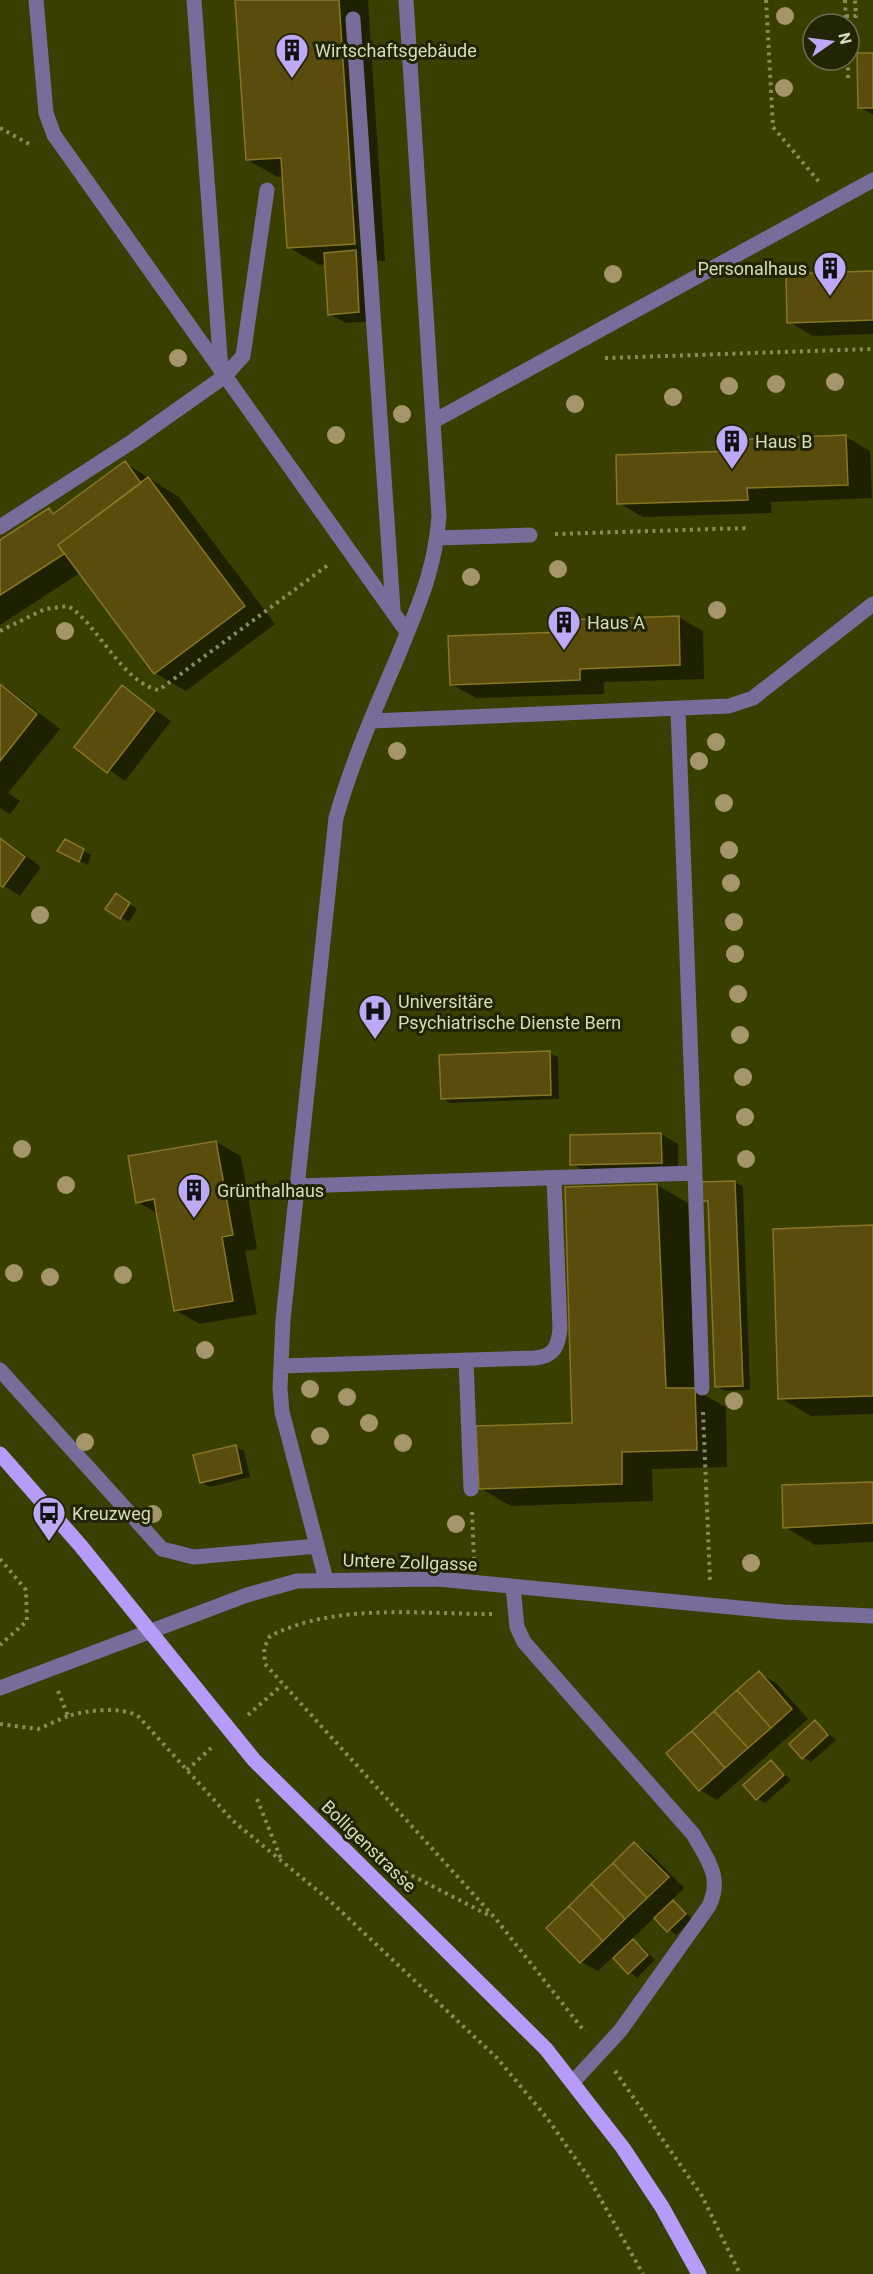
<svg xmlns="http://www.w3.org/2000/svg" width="873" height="2274" font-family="Roboto,sans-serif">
<rect width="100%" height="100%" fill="#393f00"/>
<path fill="#0007" d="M237,0H368L385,261H372L376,321L346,323L329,314L326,264L319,265L288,247L283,177H278L247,160Z
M873,54V115L860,107Z
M873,273V334L813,336L789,322Z
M846,437L870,451L872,498L771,502L772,513L643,517L619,503L732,453Z
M125,463L179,497L275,624L186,691L155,673L80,573L0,625V542L49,510L56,514Z
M678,617L703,631L704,679L604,682V694L476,698L451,684L565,633Z
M0,683L60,729L8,793L20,801L10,814L0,808Z
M122,687L171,721L125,781L76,746Z
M0,837L41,867L20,896L0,883Z
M65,841L91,855L88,865L67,855Z
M124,900L137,909L129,922L120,917Z
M549,1053L558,1057L559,1099L450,1103L442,1098Z
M661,1134L678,1144V1172L589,1173L572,1164Z
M216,1142L241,1156L257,1249L245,1251L257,1314L200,1324L175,1310L158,1214L138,1202Z
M735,1182L743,1187L750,1390L725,1391L716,1386L710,1203L704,1200Z
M657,1185L688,1203L695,1390L726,1407L727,1467L652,1469L653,1501L511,1506L480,1488L574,1424Z
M873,1227V1414L811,1416L780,1398Z
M236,1447L244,1451L250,1477L210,1487L201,1482Z
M873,1483V1542L815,1545L785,1527Z
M759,1673L776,1683L808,1719L717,1800L700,1790L668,1753Z
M815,1722L836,1740L811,1762L803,1757Z
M772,1762L791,1780L765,1803L757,1798Z
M635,1844L651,1854L684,1888L671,1901L693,1919L676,1935L655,1917L631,1940L642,1946L655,1960L637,1978L613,1957L598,1971L581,1962Z"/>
<path fill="#594c0c" stroke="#887627" stroke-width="1.5" d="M235,0H339L355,244L287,248L281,158L246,160Z
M857,53H873V108H858Z
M356,250L359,312L328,315L324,253Z
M873,271V320L787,323L786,274Z
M846,435L848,485L747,488L748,500L617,504L616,455L731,451L730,440Z
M125,461L141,483L58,545L64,554L0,595V540L49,508L53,514Z
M148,477L245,606L154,674L58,545Z
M679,616L680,665L580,669V680L450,685L448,636L563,632V620Z
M0,684L37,714L0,761Z
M122,685L155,711L107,773L74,747Z
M0,838L25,857L3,887L0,885Z
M65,839L84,849L79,862L57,851Z
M116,893L130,903L120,919L105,909Z
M550,1051L551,1095L441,1099L439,1055Z
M661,1133L662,1163L570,1165V1135Z
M216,1141L233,1235L222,1237L233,1301L174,1311L154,1199L136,1203L128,1156Z
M735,1181L743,1386L715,1387L708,1201H702V1182Z
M657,1184L666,1388H695L697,1450L622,1452V1484L479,1489L476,1426L572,1423L565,1187Z
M873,1225V1396L778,1399L773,1229Z
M236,1445L242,1473L200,1483L193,1455Z
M873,1482V1523L783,1528L782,1485Z
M759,1671L792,1709L771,1728L737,1690Z
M737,1690L771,1728L748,1748L714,1711Z
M714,1711L748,1748L725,1768L692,1731Z
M815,1720L828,1735L802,1759L789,1744Z
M692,1731L725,1768L699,1791L666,1753Z
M771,1760L784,1775L756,1800L743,1785Z
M634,1842L669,1877L647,1898L613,1863Z
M613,1863L647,1898L625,1919L591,1884Z
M591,1884L625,1919L603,1941L569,1906Z
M673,1900L686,1914L667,1932L654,1918Z
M569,1906L603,1941L580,1963L546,1928Z
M633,1939L648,1955L628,1974L613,1958Z"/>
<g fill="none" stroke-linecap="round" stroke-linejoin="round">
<path stroke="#868c5a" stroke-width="4" stroke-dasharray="3 4.5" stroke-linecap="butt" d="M766,0L773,127L820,183
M845,0L846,24
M846,16H856L855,0
M848,60V80
M0,128L31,145
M605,358L873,349
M555,534L748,528
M0,631L45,609L68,606C98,624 122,683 159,690L328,565
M703,1412L710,1581
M472,1512L474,1558
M0,1559L26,1590L27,1621L0,1645
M492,1614C419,1614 335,1603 270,1636L264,1648L265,1664L495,1918L585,2032
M58,1691L68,1716C86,1710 123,1706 139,1717L233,1821L329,1900L497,2058L547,2118L587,2175L643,2274
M248,1715L282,1685
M0,1724L38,1729L68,1716
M187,1770L211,1748
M257,1799L281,1859
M405,1872L492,1917
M615,2071L702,2196L740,2274"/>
<path stroke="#786c9a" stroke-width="15" d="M36,0L46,113L54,135L407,632
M194,0L221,370
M353,19L393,609
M434,421L873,180
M0,527L133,441L225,376L243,356L267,190
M437,538L530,535
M371,721L729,706L753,698L873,604
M695,1173L702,1388
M298,1186L695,1173L678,710
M466,1360L471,1489
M281,1366L535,1358C554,1356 558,1347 560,1329L554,1178
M0,1370L162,1549L194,1557L317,1546
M326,1580L282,1412L280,1388L283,1320L336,818C352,762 375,709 398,656C418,606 435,571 439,516L406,0
M513,1587L517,1627L524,1642L693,1834C707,1859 723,1877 709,1906L620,2031L573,2082
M0,1688L247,1595L297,1581L438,1579L783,1612L873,1616"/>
<path stroke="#b69bf9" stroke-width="15" d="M0,1454L80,1545L254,1760L546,2049L623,2148L662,2207L699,2274"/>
</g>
<g fill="#a5956b">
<circle cx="785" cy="16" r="9"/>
<circle cx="784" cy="88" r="9"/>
<circle cx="613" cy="274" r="9"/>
<circle cx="178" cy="358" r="9"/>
<circle cx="835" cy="382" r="9"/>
<circle cx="776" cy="384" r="9"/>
<circle cx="729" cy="386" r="9"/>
<circle cx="673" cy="397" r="9"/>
<circle cx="575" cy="404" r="9"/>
<circle cx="402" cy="414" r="9"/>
<circle cx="336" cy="435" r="9"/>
<circle cx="558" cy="569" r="9"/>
<circle cx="471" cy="577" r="9"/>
<circle cx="717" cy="610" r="9"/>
<circle cx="65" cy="631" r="9"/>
<circle cx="716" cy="742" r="9"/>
<circle cx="397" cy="751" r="9"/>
<circle cx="699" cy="761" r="9"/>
<circle cx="724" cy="803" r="9"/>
<circle cx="729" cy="850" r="9"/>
<circle cx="731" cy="883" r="9"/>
<circle cx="40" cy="915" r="9"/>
<circle cx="734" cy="922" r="9"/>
<circle cx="735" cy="954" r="9"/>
<circle cx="738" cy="994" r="9"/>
<circle cx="740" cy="1035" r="9"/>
<circle cx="743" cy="1077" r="9"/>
<circle cx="745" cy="1117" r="9"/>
<circle cx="22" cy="1149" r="9"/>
<circle cx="746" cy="1159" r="9"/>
<circle cx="66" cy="1185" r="9"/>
<circle cx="14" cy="1273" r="9"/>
<circle cx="123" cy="1275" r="9"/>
<circle cx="50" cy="1277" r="9"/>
<circle cx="205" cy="1350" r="9"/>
<circle cx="310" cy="1389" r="9"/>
<circle cx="347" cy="1397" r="9"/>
<circle cx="734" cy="1401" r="9"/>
<circle cx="369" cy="1423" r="9"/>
<circle cx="320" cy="1436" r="9"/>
<circle cx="85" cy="1442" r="9"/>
<circle cx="403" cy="1443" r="9"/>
<circle cx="153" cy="1514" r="9"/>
<circle cx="456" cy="1524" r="9"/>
<circle cx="751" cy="1563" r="9"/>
</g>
<defs>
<symbol id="building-pin" viewBox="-11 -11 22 30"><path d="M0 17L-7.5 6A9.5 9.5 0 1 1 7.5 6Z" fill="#bda9f5" stroke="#212405"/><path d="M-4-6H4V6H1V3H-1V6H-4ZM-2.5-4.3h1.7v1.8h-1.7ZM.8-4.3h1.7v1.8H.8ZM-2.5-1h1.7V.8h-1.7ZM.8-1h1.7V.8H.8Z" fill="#111"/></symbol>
<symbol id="hospital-pin" viewBox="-11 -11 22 30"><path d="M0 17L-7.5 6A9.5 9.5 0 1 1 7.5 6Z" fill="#bda9f5" stroke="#212405"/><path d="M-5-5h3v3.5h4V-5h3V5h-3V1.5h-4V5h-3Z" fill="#111"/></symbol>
<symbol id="bus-pin" viewBox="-11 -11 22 30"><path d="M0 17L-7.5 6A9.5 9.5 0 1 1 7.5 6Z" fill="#bda9f5" stroke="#212405"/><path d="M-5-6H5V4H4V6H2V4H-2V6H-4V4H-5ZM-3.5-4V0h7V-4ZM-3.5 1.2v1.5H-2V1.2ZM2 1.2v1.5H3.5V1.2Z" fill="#111"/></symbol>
</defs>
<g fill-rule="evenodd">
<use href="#building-pin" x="273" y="31" width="38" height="52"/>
<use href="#building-pin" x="811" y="249" width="38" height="52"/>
<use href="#building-pin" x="713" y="422" width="38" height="52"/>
<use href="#building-pin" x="545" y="603" width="38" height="52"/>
<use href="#hospital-pin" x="356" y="992" width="38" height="52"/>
<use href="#building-pin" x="175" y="1171" width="38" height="52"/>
<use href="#bus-pin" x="30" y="1494" width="38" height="52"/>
</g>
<g text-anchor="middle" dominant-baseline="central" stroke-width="6" stroke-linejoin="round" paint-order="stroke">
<g font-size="18" fill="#d6ddb8" stroke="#212405" text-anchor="start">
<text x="315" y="50">Wirtschaftsgebäude</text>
<text x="807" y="268" text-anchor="end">Personalhaus</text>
<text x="755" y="441">Haus B</text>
<text x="587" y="622">Haus A</text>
<text x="398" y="1001">Universitäre<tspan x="398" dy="21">Psychiatrische Dienste Bern</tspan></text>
<text x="217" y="1190">Grünthalhaus</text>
<text x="72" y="1513">Kreuzweg</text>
</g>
<g font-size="18" fill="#d6ddb8" stroke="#212405">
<text transform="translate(410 1562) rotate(2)">Untere Zollgasse</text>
<text transform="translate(369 1846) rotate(44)">Bolligenstrasse</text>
</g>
</g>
<g transform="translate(831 42) rotate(76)"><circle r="28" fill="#212405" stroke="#696e4d" stroke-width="1.5"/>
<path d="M0-4.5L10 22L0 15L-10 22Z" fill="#bda9f5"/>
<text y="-9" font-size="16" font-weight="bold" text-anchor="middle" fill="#d6ddb8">N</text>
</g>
</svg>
